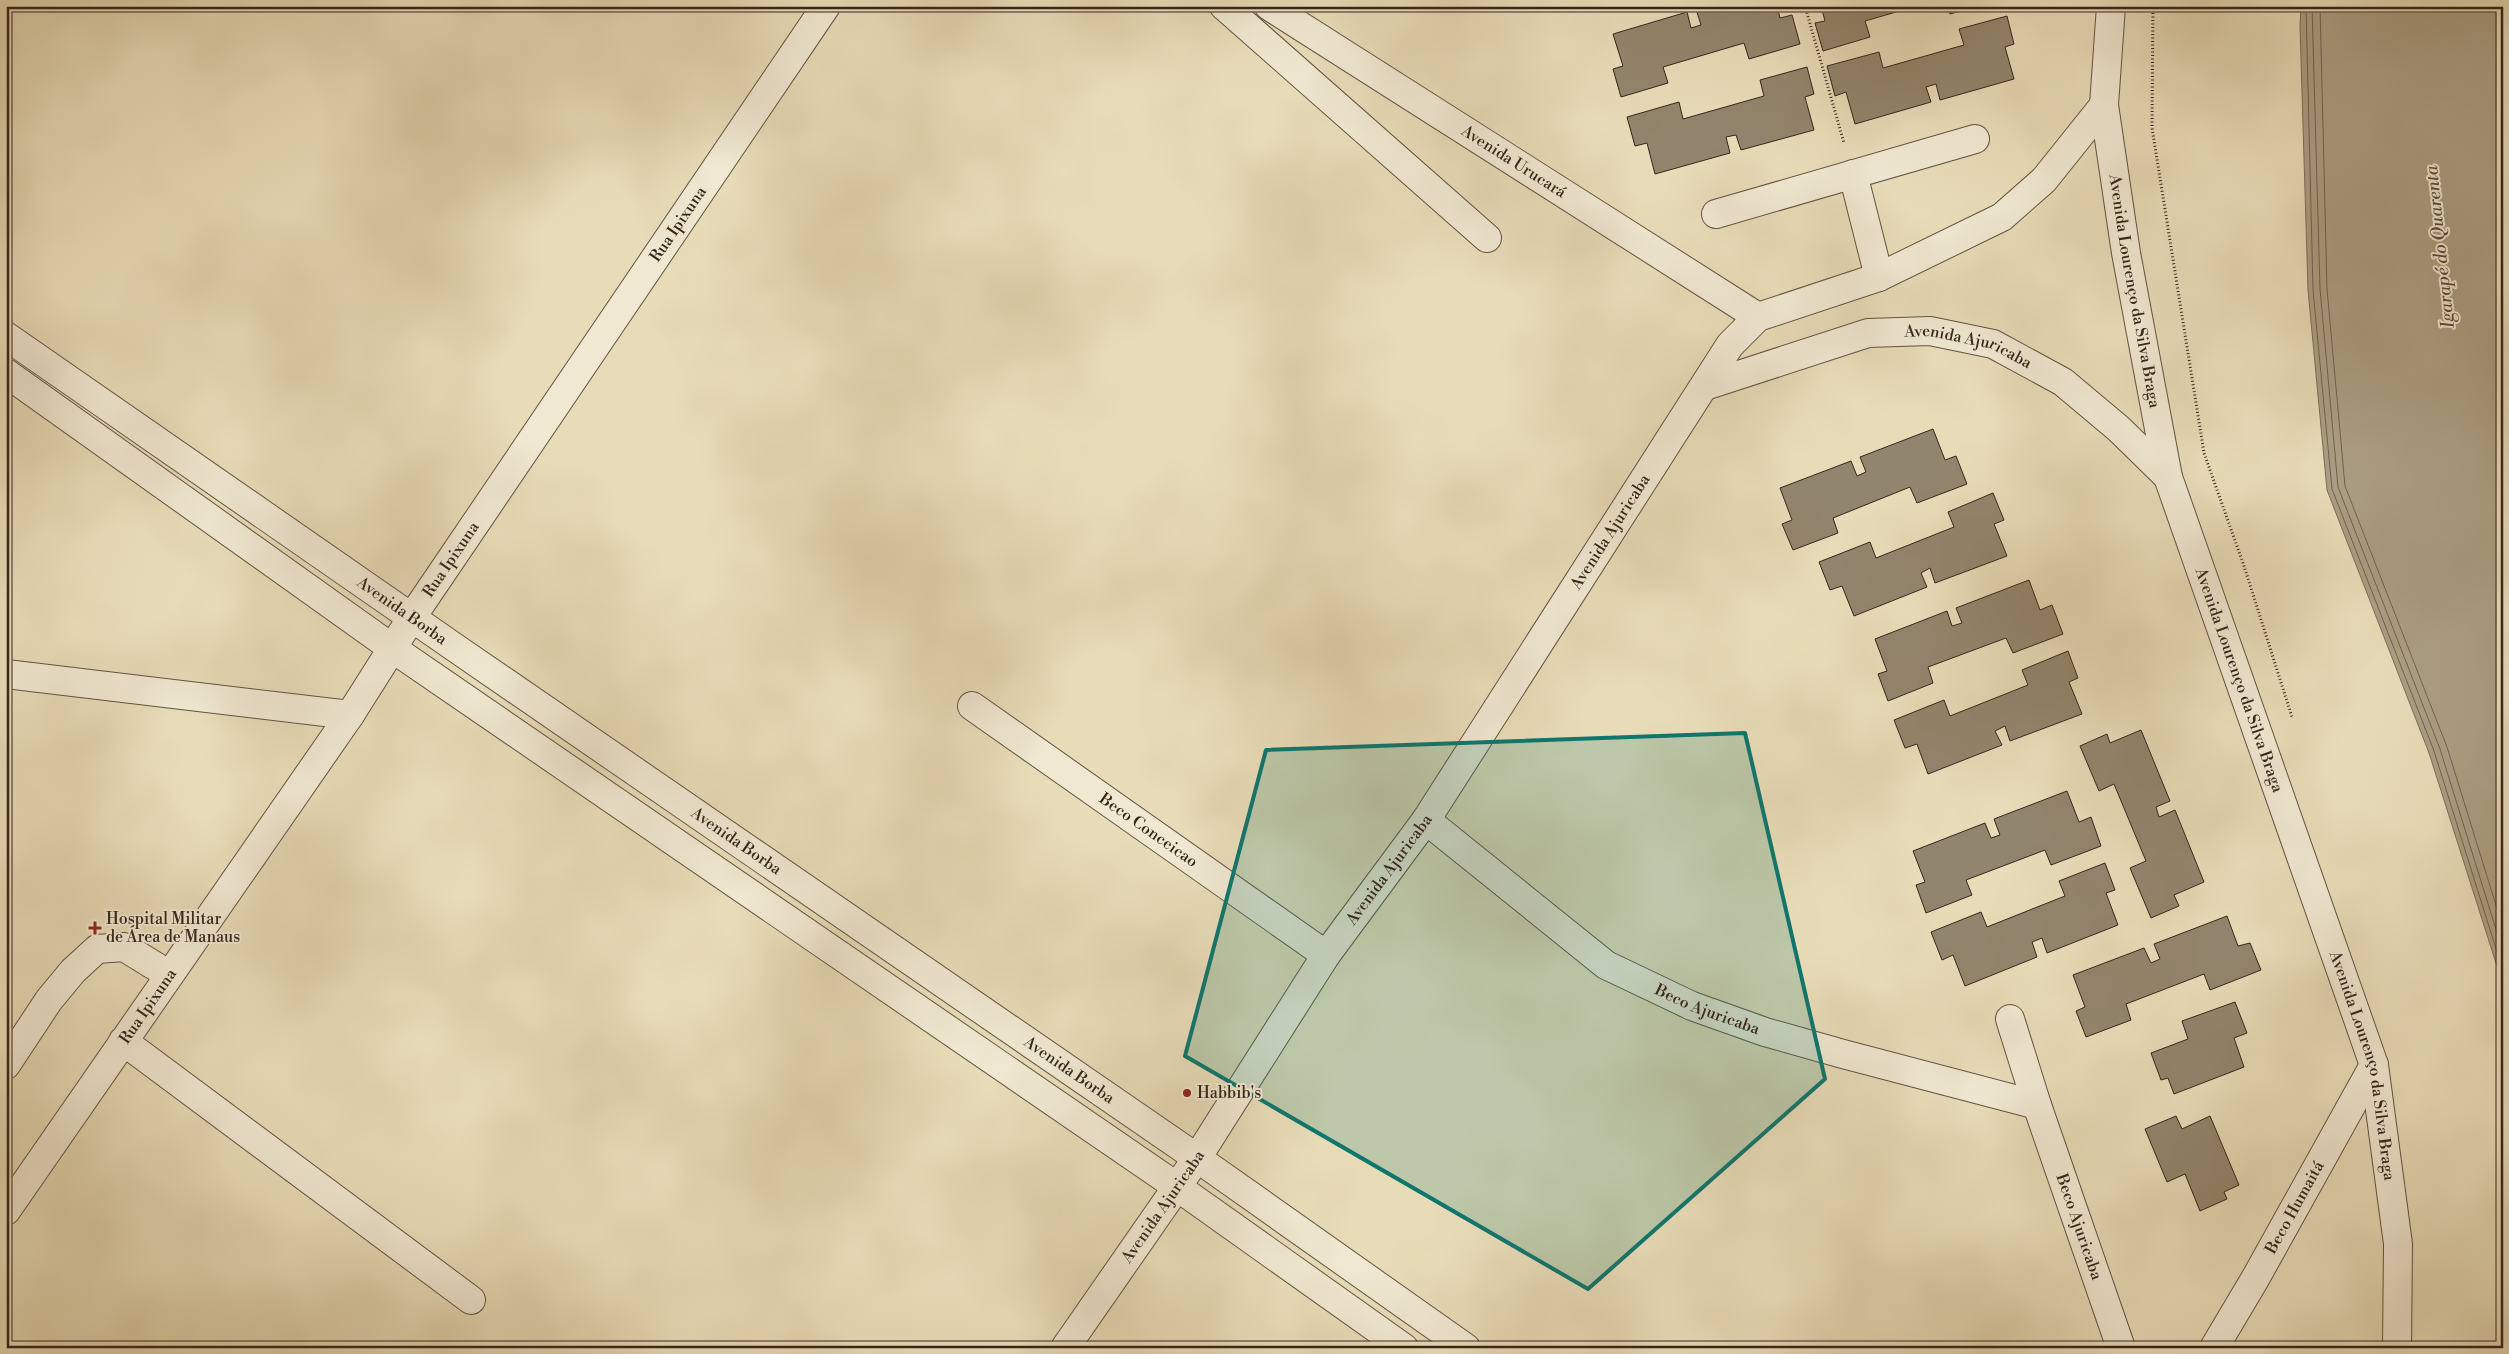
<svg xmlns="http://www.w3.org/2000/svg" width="2509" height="1354" font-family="'Libre Bodoni',serif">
<rect width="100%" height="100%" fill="#e8dcb8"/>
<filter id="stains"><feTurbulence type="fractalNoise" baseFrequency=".004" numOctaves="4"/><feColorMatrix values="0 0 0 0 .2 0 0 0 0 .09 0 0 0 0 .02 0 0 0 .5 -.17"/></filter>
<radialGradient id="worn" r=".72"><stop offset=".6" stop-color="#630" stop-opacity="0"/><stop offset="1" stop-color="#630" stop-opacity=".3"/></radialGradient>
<path fill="#ab9e83" stroke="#7b6e5a" d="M2301,6H2503V985L2429,753L2327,490L2308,290L2300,26Z"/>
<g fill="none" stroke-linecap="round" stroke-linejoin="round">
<path stroke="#706250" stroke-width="1" d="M2306,6L2313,290L2332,489L2434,751L2503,971
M2312,6L2320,289L2338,487L2440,749L2503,952
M2320,6L2327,289L2345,486L2447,747L2503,928"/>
</g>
<path fill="#92856d" stroke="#34261c" d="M1707,6H1777L1780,18L1792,15L1800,44L1749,59L1744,43L1663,67L1668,83L1621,97L1613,69L1623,66L1613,34L1687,12L1691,28L1701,25L1696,9Z
M1821,6H1917L1865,21L1870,37L1823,51L1815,23L1825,21Z
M1948,6H1978L1950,14Z
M2007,16L2014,44L2005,47L2014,79L1940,100L1936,84L1926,87L1931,102L1855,124L1846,92L1835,96L1827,66L1879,52L1883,68L1964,45L1959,29Z
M1807,67L1814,94L1805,97L1814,130L1741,150L1736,135L1726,137L1730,153L1655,174L1647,143L1635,146L1627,117L1679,102L1683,119L1764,96L1760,80Z
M1933,429L1945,460L1956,456L1967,484L1917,503L1910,487L1833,518L1838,533L1793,550L1782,524L1792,520L1780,488L1851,461L1857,476L1866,472L1860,457Z
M1993,493L2004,520L1994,524L2007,556L1935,583L1930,568L1921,573L1927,587L1854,616L1842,586L1830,590L1819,562L1870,542L1876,558L1954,527L1948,512Z
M2029,580L2040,610L2052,605L2063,634L2013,653L2006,638L1928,667L1933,683L1888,701L1878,674L1887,671L1875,639L1947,611L1952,626L1962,623L1956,608Z
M2068,651L2078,678L2069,682L2082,714L2010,741L2005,726L1995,731L2002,745L1928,774L1917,744L1905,748L1894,720L1944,700L1950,716L2028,685L2022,670Z
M2141,730L2170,801L2156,807L2159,817L2175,810L2204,882L2174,895L2179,906L2151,918L2130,868L2146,861L2114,784L2099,791L2080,746L2107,734L2110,743Z
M2067,791L2079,822L2091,817L2101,846L2051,865L2045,850L1966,880L1972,895L1926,913L1916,885L1925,882L1913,851L1985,823L1991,838L2000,835L1994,819Z
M2105,863L2115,890L2106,893L2118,925L2047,953L2042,938L2032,942L2037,957L1965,986L1953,955L1942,960L1931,932L1981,912L1987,927L2065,896L2059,881Z
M2227,916L2238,946L2250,943L2261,970L2210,990L2204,974L2126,1004L2131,1020L2086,1037L2076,1011L2085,1007L2073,975L2144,948L2151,963L2160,959L2154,944Z
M2235,1002L2247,1033L2234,1038L2244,1067L2174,1094L2168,1078L2161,1080L2151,1053L2188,1039L2182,1021Z
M2176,1116L2182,1129L2210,1116L2239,1185L2224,1192L2227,1199L2200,1211L2185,1174L2167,1182L2145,1129Z"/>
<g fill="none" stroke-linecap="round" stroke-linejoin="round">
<defs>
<g id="minor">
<path d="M1224,6L1487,238"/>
<path id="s1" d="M1269,6L1758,317"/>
<path id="s2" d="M2111,6L2104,105L2126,253L2168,477L2374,1065L2398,1244L2397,1348"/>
<path d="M1853,174L1879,277"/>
<path d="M1716,214L1975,139"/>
<path id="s3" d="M6,336L457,649L1197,1158L1466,1348"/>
<path d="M6,373L392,648L1176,1186L1404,1348"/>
<path id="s4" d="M1705,386L1868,333L1930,331L1993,344L2063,382L2119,429L2168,477"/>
<path d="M6,674L350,715"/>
<path id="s5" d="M972,706L1326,955"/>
<path id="s6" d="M1426,820L1606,965L1692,1006L1765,1032L1843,1054L2037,1105"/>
<path id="s7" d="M2010,1019L2037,1105L2121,1348"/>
<path d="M123,1041L471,1300"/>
<path d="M6,1065L49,1000L73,971L97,949L124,947L168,974"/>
<path id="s8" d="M6,1211L350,715L412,617L826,6"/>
<path id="s9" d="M1065,1348L1197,1158L1326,955L1426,820L1730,345L1758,317L1879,277L2002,217L2044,180L2104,105"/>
<path id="s10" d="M2214,1348L2255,1279L2374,1065"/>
</g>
</defs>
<use href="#minor" stroke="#615443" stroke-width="30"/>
<path stroke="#34261c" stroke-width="3" stroke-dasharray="1 2.5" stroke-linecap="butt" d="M1805,6L1844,143
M2153,6L2152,128L2204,453L2244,566L2292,717"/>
<use href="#minor" stroke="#f0e8d1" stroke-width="28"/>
</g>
<path fill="#0f766e" fill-opacity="0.2" stroke="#0f766e" stroke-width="4" stroke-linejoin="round" d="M1745,733L1825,1079L1588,1289L1185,1056L1266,750Z"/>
<g fill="#8f2418" stroke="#f0e8d1" stroke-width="2">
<path d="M92.5 920.5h5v5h5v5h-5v5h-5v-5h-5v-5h5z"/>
<circle cx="1187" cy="1093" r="5"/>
</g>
<g text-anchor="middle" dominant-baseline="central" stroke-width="4" stroke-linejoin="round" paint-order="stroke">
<g font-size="16" fill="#34261c" stroke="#f0e8d1">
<text stroke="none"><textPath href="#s1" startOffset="290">Avenida Urucará</textPath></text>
<text stroke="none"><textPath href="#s8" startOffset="1194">Rua Ipixuna</textPath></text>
<text stroke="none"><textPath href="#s2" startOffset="288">Avenida Lourenço da Silva Braga</textPath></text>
<text stroke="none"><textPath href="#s4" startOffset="274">Avenida Ajuricaba</textPath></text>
<text stroke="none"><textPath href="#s9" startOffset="982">Avenida Ajuricaba</textPath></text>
<text stroke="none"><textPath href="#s8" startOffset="789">Rua Ipixuna</textPath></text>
<text stroke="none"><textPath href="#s3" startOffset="482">Avenida Borba</textPath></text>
<text stroke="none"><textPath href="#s2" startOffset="692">Avenida Lourenço da Silva Braga</textPath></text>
<text stroke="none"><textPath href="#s5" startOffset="216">Beco Conceicao</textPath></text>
<text stroke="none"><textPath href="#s3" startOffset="888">Avenida Borba</textPath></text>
<text stroke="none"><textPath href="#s9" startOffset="578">Avenida Ajuricaba</textPath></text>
<text stroke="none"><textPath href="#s8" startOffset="249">Rua Ipixuna</textPath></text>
<text stroke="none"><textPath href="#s6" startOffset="342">Beco Ajuricaba</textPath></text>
<text stroke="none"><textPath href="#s2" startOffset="1098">Avenida Lourenço da Silva Braga</textPath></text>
<text stroke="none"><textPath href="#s3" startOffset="1292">Avenida Borba</textPath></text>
<text stroke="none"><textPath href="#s9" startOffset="172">Avenida Ajuricaba</textPath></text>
<text stroke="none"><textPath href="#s10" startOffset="162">Beco Humaitá</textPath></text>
<text stroke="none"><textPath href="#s7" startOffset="219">Beco Ajuricaba</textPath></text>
</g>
<g font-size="16" fill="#34261c" stroke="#f0e8d1" text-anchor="start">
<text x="106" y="919">Hospital Militar<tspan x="106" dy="18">de Área de Manaus</tspan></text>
<text x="1197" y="1093">Habbib's</text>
</g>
<g font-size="18" font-style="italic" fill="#584a3b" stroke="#f0e8d1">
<text transform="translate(2440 247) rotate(-96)">Igarapé do Quarenta</text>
</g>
</g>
<rect width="2509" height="1354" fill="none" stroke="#e8dcb8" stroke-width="25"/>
<rect x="8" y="8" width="2494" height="1339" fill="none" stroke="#34261c" stroke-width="2.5"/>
<rect x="12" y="12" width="2484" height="1329" fill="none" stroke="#34261c"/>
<rect width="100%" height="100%" filter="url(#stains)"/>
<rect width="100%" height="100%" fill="url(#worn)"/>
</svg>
